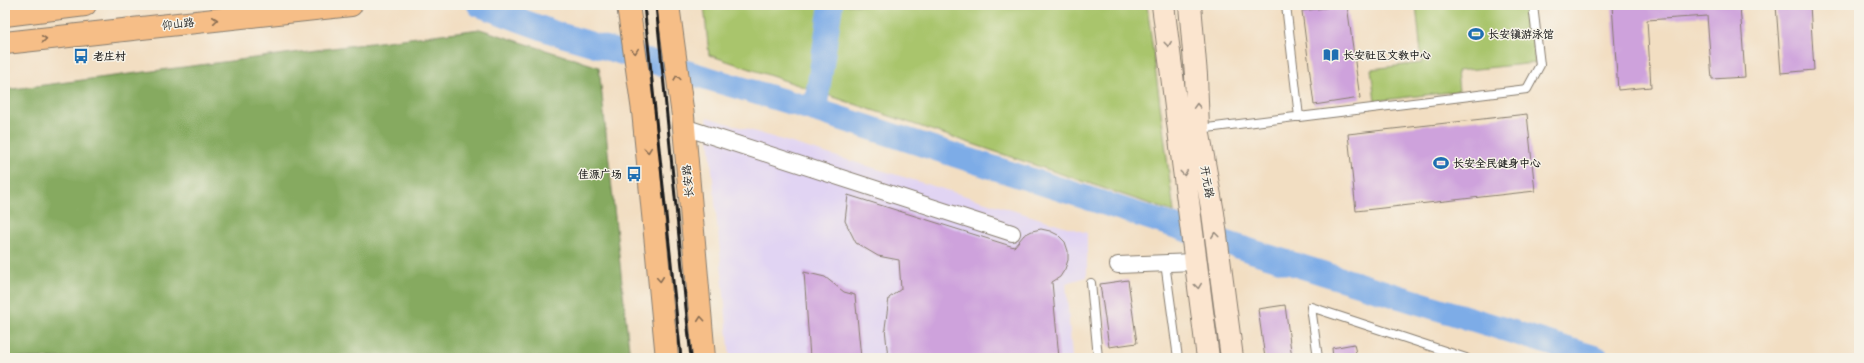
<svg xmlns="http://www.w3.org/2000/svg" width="1864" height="363" font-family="Sriracha,'LXGW WenKai TC',sans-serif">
<rect width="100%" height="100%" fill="#f7f3e8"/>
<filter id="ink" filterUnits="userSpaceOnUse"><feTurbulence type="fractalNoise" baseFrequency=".025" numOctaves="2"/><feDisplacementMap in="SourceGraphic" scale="8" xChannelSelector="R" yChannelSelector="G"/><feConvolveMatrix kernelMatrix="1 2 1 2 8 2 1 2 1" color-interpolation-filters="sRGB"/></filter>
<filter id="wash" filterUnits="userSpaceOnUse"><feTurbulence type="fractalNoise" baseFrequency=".012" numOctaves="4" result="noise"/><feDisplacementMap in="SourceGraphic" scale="16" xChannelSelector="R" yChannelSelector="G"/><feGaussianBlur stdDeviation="0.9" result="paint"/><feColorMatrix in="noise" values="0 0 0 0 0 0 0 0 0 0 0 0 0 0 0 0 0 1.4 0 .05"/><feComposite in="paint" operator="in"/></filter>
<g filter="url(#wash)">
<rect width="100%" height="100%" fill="#f2dec2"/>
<path fill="#e1d4f3" d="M707,117L1087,233V277L1066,283L1072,358H730Z"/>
<path fill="#a9c56c" stroke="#627044" d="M704,5H1147L1174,212L709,55Z
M1416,5H1529L1535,63L1457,71L1459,91L1375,101L1371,69L1422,63Z"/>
<path fill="#86aa60" stroke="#51633e" d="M480,29L599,67L630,358H5V90Z"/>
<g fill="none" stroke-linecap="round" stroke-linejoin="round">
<path stroke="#7dace7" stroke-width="24" d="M479,5L555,33L815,110L1261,254L1597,358
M815,110L831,5"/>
</g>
<g id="blocks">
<path fill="#cea2dc" d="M1347,5L1360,98L1314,105L1302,11Z
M1612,5H1740L1745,77L1712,79L1707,16L1647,20L1651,87L1618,90Z
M1776,5H1810L1814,70L1781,73Z
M1527,114L1535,191L1356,211L1348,134Z
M848,195L1014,247L1024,235L1032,231L1041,229L1050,231L1058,235L1065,242L1068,251V260L1065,269L1060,277L1052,282L1059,358H888L885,328L889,298L901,289L899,260L878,256L856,243L845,221Z
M804,272L825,277L844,292L855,295L861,358H810Z
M1128,280L1137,343L1109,347L1100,284Z
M1285,305L1292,358H1265L1258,309Z
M1354,344L1357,358H1333L1332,348Z"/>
</g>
</g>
<g filter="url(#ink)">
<use href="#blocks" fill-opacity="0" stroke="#877d6f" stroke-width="1"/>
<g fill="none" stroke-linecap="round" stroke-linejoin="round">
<defs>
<path id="service" d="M1286,5L1299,117L1527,89L1540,65L1533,5
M1199,129L1303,116
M1165,263L1178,358
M1091,283L1098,358
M1318,358L1311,307L1466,358"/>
<path id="minor" d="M684,127L1012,233
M1118,265L1194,262"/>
<path id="secondary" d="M1163,5L1208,358
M1190,5L1196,75L1198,129L1213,213L1232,358"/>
<path id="primary" d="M628,5L643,111L667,358
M668,5L683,116L704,358
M5,15L85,5
M5,43L351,5"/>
</defs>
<use href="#service" stroke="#877d6f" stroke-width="10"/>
<use href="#minor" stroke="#877d6f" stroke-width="18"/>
<use href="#secondary" stroke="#877d6f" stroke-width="24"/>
<use href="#primary" stroke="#877d6f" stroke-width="24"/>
<use href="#service" stroke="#fff" stroke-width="8"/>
<use href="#minor" stroke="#fff" stroke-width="16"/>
<use href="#secondary" stroke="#fbe5cf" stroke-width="22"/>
<use href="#primary" stroke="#f6be87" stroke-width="22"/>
<path stroke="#1c1c1c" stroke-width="3" d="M644,5L681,358
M656,5L691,358"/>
</g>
<defs><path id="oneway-chevron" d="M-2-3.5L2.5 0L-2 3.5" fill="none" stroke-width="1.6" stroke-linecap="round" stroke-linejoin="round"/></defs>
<g stroke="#896d52">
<use href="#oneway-chevron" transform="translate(215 20) rotate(-6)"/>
<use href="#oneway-chevron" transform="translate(44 39) rotate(-6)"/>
<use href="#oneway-chevron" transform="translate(635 51) rotate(82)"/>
<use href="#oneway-chevron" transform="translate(677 78) rotate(-98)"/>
<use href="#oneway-chevron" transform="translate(648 150) rotate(84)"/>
<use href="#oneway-chevron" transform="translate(660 279) rotate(85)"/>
<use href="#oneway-chevron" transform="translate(701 319) rotate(-95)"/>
</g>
<g stroke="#978b7e">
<use href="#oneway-chevron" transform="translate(1168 44) rotate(83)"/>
<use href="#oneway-chevron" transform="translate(1197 106) rotate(-92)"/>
<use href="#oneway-chevron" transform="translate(1184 173) rotate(83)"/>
<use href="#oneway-chevron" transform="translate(1215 235) rotate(-97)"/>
<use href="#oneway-chevron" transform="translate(1198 286) rotate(82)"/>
</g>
</g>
<defs>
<symbol id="stadium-bare" viewBox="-9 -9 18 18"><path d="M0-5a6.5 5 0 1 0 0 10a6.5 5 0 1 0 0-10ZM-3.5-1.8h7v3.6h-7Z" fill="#1f6fb2" stroke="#f7f3e8" stroke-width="2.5" paint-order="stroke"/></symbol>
<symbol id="library-bare" viewBox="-9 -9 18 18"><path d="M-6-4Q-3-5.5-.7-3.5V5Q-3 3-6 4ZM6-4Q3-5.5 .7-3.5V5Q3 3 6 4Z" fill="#1f6fb2" stroke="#f7f3e8" stroke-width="2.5" paint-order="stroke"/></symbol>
<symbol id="bus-bare" viewBox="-9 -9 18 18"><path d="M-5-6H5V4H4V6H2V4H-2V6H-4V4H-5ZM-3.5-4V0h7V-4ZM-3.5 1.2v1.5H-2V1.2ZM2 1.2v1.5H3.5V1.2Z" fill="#1f6fb2" stroke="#f7f3e8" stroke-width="2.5" paint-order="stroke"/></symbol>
</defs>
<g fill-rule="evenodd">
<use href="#stadium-bare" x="1465" y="23" width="22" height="22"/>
<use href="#library-bare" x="1320" y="44" width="22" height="22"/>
<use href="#bus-bare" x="70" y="45" width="22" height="22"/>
<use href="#stadium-bare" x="1430" y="152" width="22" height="22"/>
<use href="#bus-bare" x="623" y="163" width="22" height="22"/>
</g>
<g text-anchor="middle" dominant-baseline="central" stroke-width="3" stroke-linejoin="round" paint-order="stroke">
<g font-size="11" fill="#1c1c1c" stroke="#f7f3e8">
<text transform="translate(178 24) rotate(-6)">仰山路</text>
<text transform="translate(688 181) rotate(-95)">长安路</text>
<text transform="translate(1207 182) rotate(80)">开元路</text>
</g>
<g font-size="11" font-weight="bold" fill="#1c1c1c" stroke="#f7f3e8" text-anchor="start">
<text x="1488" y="34">长安镇游泳馆</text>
<text x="1343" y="55">长安社区文教中心</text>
<text x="93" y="56">老庄村</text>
<text x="1453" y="163">长安全民健身中心</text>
<text x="622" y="174" text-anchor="end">佳源广场</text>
</g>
</g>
<rect width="1864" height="363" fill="none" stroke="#f7f3e8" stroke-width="20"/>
</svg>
